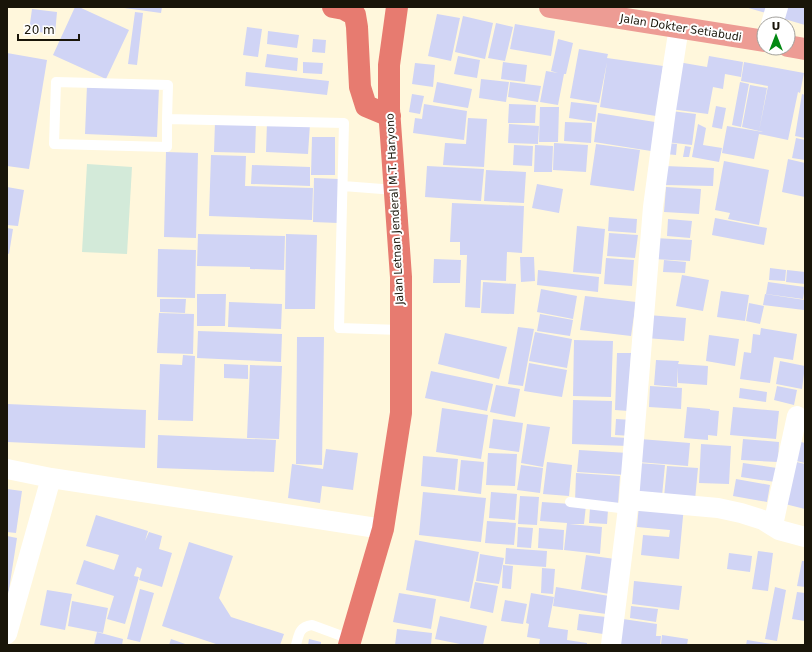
<svg xmlns="http://www.w3.org/2000/svg" width="812" height="652" font-family="'DejaVu Sans',sans-serif">
<rect width="100%" height="100%" fill="#fff7dc"/>
<path fill="#d3ead9" d="M87,164L132,167L127,254L82,252Z"/>
<path fill="#d0d4f5" d="M75,7H79L129,30L106,79L53,55Z
M117,7H162L161,13Z
M745,7H768L766,13Z
M784,7H805V25L781,18Z
M32,9L57,12L55,34L29,31Z
M135,12L143,13L137,65L128,64Z
M437,14L460,18L451,61L428,56Z
M463,16L493,23L485,59L455,52Z
M496,23L513,27L505,61L488,58Z
M515,24L555,31L551,56L510,49Z
M247,27L262,29L258,57L243,55Z
M268,31L299,35L297,48L267,44Z
M313,39L326,40L325,53L312,52Z
M558,39L573,43L566,74H564L558,105L540,102L546,71L558,73L551,71Z
M579,49L608,54L607,58L663,66L656,116L600,107L607,62L599,103L570,98Z
M7,53L47,60L29,169L7,166Z
M267,54L298,58L297,71L265,67Z
M458,56L480,60L477,78L454,74Z
M709,56L743,62L741,77L725,74L723,89L713,87L708,114L670,109L678,62L707,67Z
M303,62L323,63L322,74L303,73Z
M503,62L527,65L525,82L501,79Z
M744,62L804,73L800,93L798,92L788,140L759,134L754,159L722,153L727,126L763,132L759,131L768,86L741,81Z
M415,63L435,65L433,87L412,84Z
M246,72L329,81L327,95L245,86Z
M481,79L509,82L506,102L479,98Z
M437,82L472,89L468,108L433,102Z
M510,82L541,86L538,102L508,97Z
M740,82L749,84L741,127L732,125Z
M87,85L159,87L157,137L85,134Z
M750,85L767,88L759,131L742,127Z
M412,94L424,96L420,114L409,112Z
M802,94L805,95V138L795,136Z
M571,102L597,105L595,122L569,118Z
M424,104L467,111L464,140L413,133L415,118L422,119Z
M509,104L536,105L535,123H508Z
M716,106L726,108L722,129L712,127Z
M540,107H559L558,142H539Z
M671,111L696,114L692,145L666,142Z
M598,113L655,122L651,151L594,142Z
M468,118L487,119L484,167L443,165L445,143L466,144Z
M215,122L256,123L255,153L214,152Z
M267,122L310,124L308,154L266,152Z
M565,122L592,123L591,143L564,141Z
M509,124L539,126L538,144L508,143Z
M698,124L706,128L703,145L722,148L719,162L692,157Z
M312,137H335V175H311Z
M796,138L805,140V160L792,158Z
M554,143L588,145L586,172L553,170Z
M667,143L677,144L676,155L665,154Z
M596,144L640,150L634,191L590,185Z
M514,145L533,146L532,166L513,165Z
M535,145L553,146L552,172H534Z
M685,146L691,147L689,157H683Z
M166,152L198,153L196,238L164,237Z
M211,155L246,156L245,186L313,188L312,220L209,216Z
M788,159L805,163V197L782,192Z
M724,161L769,170L759,225L728,219L730,213L715,210Z
M252,165L310,167V186L251,184Z
M427,166L484,169L481,201L425,197Z
M665,166L714,168L713,186L664,185Z
M486,170L526,172L524,203L484,201Z
M314,178L339,179L338,223L313,222Z
M537,184L563,189L559,213L532,208Z
M7,187L24,190L18,226L7,225Z
M666,187L701,189L699,214L664,212Z
M452,203L524,206L522,253L507,252L506,281L481,280L480,308L465,307L467,255H460V242H450Z
M609,217L637,219L636,233L608,231Z
M715,218L767,228L764,245L712,235Z
M668,219L692,221L690,238L667,236Z
M577,226L605,229L601,274L573,272Z
M7,228L13,229L9,254L7,253Z
M609,233L638,235L635,258L607,256Z
M198,234L285,236L284,270L250,269V267L197,266Z
M286,234L317,235L315,309H285Z
M654,238L692,240L690,261L653,259Z
M158,249L196,250L195,298L157,297Z
M520,257H534L535,281L521,282Z
M606,258L634,260L632,286L604,284Z
M434,259L461,260L460,283H433Z
M664,260L686,262L685,273L663,272Z
M770,268L786,270L785,281L769,280Z
M538,270L599,277L598,292L537,285Z
M787,270L805,272V284L786,282Z
M682,275L709,280L703,311L676,306Z
M483,282L516,284L514,314L481,313Z
M768,282L805,287L803,299L766,294Z
M541,289L577,296L573,319L537,312Z
M721,291L749,295L745,321L717,317Z
M197,294H226L225,326H197Z
M765,294L805,300L804,310L763,305Z
M585,296L636,302L631,336L580,330Z
M160,299H186L185,313L160,312Z
M229,302L282,304L281,329L228,327Z
M749,303L764,306L760,324L746,321Z
M159,313L194,314L193,354L157,353Z
M540,314L573,320L570,336L537,331Z
M648,315L686,318L684,341L646,338Z
M518,327L534,329L523,386L508,384Z
M761,328L797,334L793,360L774,357L770,383L740,379L744,352L751,353L753,334L760,335Z
M198,331L282,334L281,362L197,358Z
M535,332L572,339L567,368L529,361Z
M445,333L507,347L499,379L438,364Z
M709,335L739,339L735,366L706,361Z
M297,337H324L322,465L296,464Z
M574,340L613,341L611,397L573,396Z
M617,353H631L629,411L615,410Z
M183,355L195,356L193,421L158,420L160,364L182,365Z
M656,360L679,361L678,364L708,366L707,385L678,383V367L677,387L654,385Z
M780,361L805,366L802,389L776,384Z
M529,363L567,370L562,397L524,391Z
M224,364L248,365V379L224,378Z
M250,365L282,366L279,439L247,438Z
M431,371L493,384L487,411L425,398Z
M496,385L520,389L515,417L490,412Z
M650,386L682,388L681,409L649,407Z
M777,386L797,390L794,405L774,400Z
M740,388L767,392L766,402L739,398Z
M573,400L612,401L611,437L628,438V446L572,444Z
M7,404L146,410L145,448L7,442Z
M687,407L710,409V410L719,411L717,436L708,435V440L684,438Z
M733,407L779,411L776,439L730,435Z
M442,408L488,415L481,459L436,452Z
M493,419L523,423L519,452L489,448Z
M616,419L633,420L632,436L615,435Z
M527,424L550,427L543,467L521,463Z
M158,435L276,440L274,472L157,468Z
M640,439L690,443L688,466L638,462Z
M743,439L779,442L778,462L741,460Z
M797,441L805,443V463L792,460Z
M701,444L731,446L729,484L699,483L700,464L710,465L700,464Z
M326,449L358,453L353,490L322,486L320,503L288,498L292,464L323,469Z
M579,450L628,453L626,475L577,472Z
M488,453L517,454L515,486L486,485Z
M423,456L458,459L455,490L421,486Z
M461,460L484,462L481,494L458,491Z
M792,461L805,464V509L781,503Z
M547,462L572,465L569,496L543,494Z
M638,463L665,465L662,496L635,494Z
M743,463L777,468L775,482L741,477Z
M521,465L543,468L540,493L517,490Z
M667,466L698,468L695,500L664,497Z
M576,473L620,476L618,504L575,501Z
M736,479L770,485L767,502L733,496Z
M7,489L22,491L16,533L7,532Z
M423,492L486,498L481,542L419,535Z
M491,492L517,494L515,520L489,518Z
M520,496L539,497L537,525L518,524Z
M542,502L586,505L584,524H569L602,527L600,554L564,550L567,523L540,521Z
M639,505L684,506L679,559L641,555L643,535L669,537L670,530L637,527Z
M590,508L608,510L607,524L589,523Z
M96,515L148,531L145,541L149,532L162,536L159,549L172,553L162,587L139,580L142,569L137,567L134,576L139,577L125,624L107,619L114,596L76,584L84,560L114,570L119,555L86,546Z
M487,521L516,523L514,545L485,543Z
M518,527L533,528L531,548L517,547Z
M539,528L564,530L563,550L538,548Z
M7,536L17,538L8,596H7Z
M415,540L479,552L469,602L406,590Z
M189,542L233,556L219,598L231,617L284,634L280,645H219L162,626Z
M506,548L547,551L546,567L505,564Z
M758,551L773,553L768,591L752,589Z
M729,553L752,556L750,572L727,569Z
M480,554L504,558L499,584L476,581Z
M586,555L615,559L609,594L581,589Z
M802,561H805V587L797,586Z
M503,565L513,566L511,589L502,588Z
M542,568L555,569L553,594L541,593Z
M634,581L682,586L679,610L632,604Z
M475,582L498,586L493,613L470,608Z
M556,587L609,596L606,614L553,606Z
M775,587L786,590L777,641L765,639Z
M140,589L154,593L140,642L127,639Z
M47,590L72,594L65,630L40,625Z
M797,592L805,593V621L792,619Z
M399,593L436,599L431,629L393,622Z
M531,593L554,597L548,627L568,630L567,640L587,643V645H539L540,639L527,637L529,624L526,623Z
M505,600L527,604L523,624L501,621Z
M72,601L108,608L103,633L68,626Z
M631,606L658,609L656,622L630,618Z
M579,614L606,617L603,634L577,630Z
M440,616L487,626L483,645H465L435,639Z
M623,619L657,624L656,636H661L660,645H620Z
M397,629L432,633L431,645H395Z
M97,632L123,639L122,645H94Z
M662,635L688,639L687,645H661Z
M171,639L188,645H169Z
M309,639L321,642V645H308Z
M747,640L772,644V645H746Z"/>
<g fill="none" stroke-linecap="round" stroke-linejoin="round">
<path stroke="#fff" stroke-width="10" d="M167,119V147L54,144L56,82L168,85L167,119L344,123L339,328L401,330
M343,186L395,190
M570,502L628,509
M296,645C299,634 299,627 312,625L350,639"/>
<path stroke="#fff" stroke-width="20" d="M7,469L51,478L383,529
M629,500L718,508L741,513L763,520L779,530L805,537
M773,525L797,416
M7,634L51,478
M611,645L629,500L653,207L666,110L679,27"/>
<path stroke="#fff" stroke-width="22" d="M772,24L777,7"/>
<path stroke="#ed9c94" stroke-width="22" d="M550,7L764,41
M788,46L805,49"/>
<path stroke="#e77b70" stroke-width="22" d="M333,7L344,9L355,15L357,27L360,87L366,106L390,116
M349,645L383,529L401,413V277L389,109V65L397,7"/>
</g>
<g text-anchor="middle" dominant-baseline="central" stroke-width="4" stroke-linejoin="round" paint-order="stroke">
<g font-size="11" fill="#191509" stroke="#fff">
<text transform="translate(681 28) rotate(9)">Jalan Dokter Setiabudi</text>
<text transform="translate(395 209) rotate(-93)">Jalan Letnan Jenderal M.T. Haryono</text>
</g>
</g>
<rect width="812" height="652" fill="none" stroke="#191509" stroke-width="16"/>
<g transform="translate(776 36)"><circle r="19" fill="#ffffff" stroke="#a3a19d"/>
<path d="M0-3L7 15L0 10L-7 15Z" fill="#038913"/>
<text y="-6" font-size="11" font-weight="bold" text-anchor="middle" fill="#191509">U</text>
</g>
<path d="M18 34v6h61v-6" fill="none" stroke="#191509" stroke-width="2"/>
<text x="24" y="34" font-size="12" fill="#191509" stroke="#ffffff" stroke-width="3" paint-order="stroke">20 m</text>
</svg>
